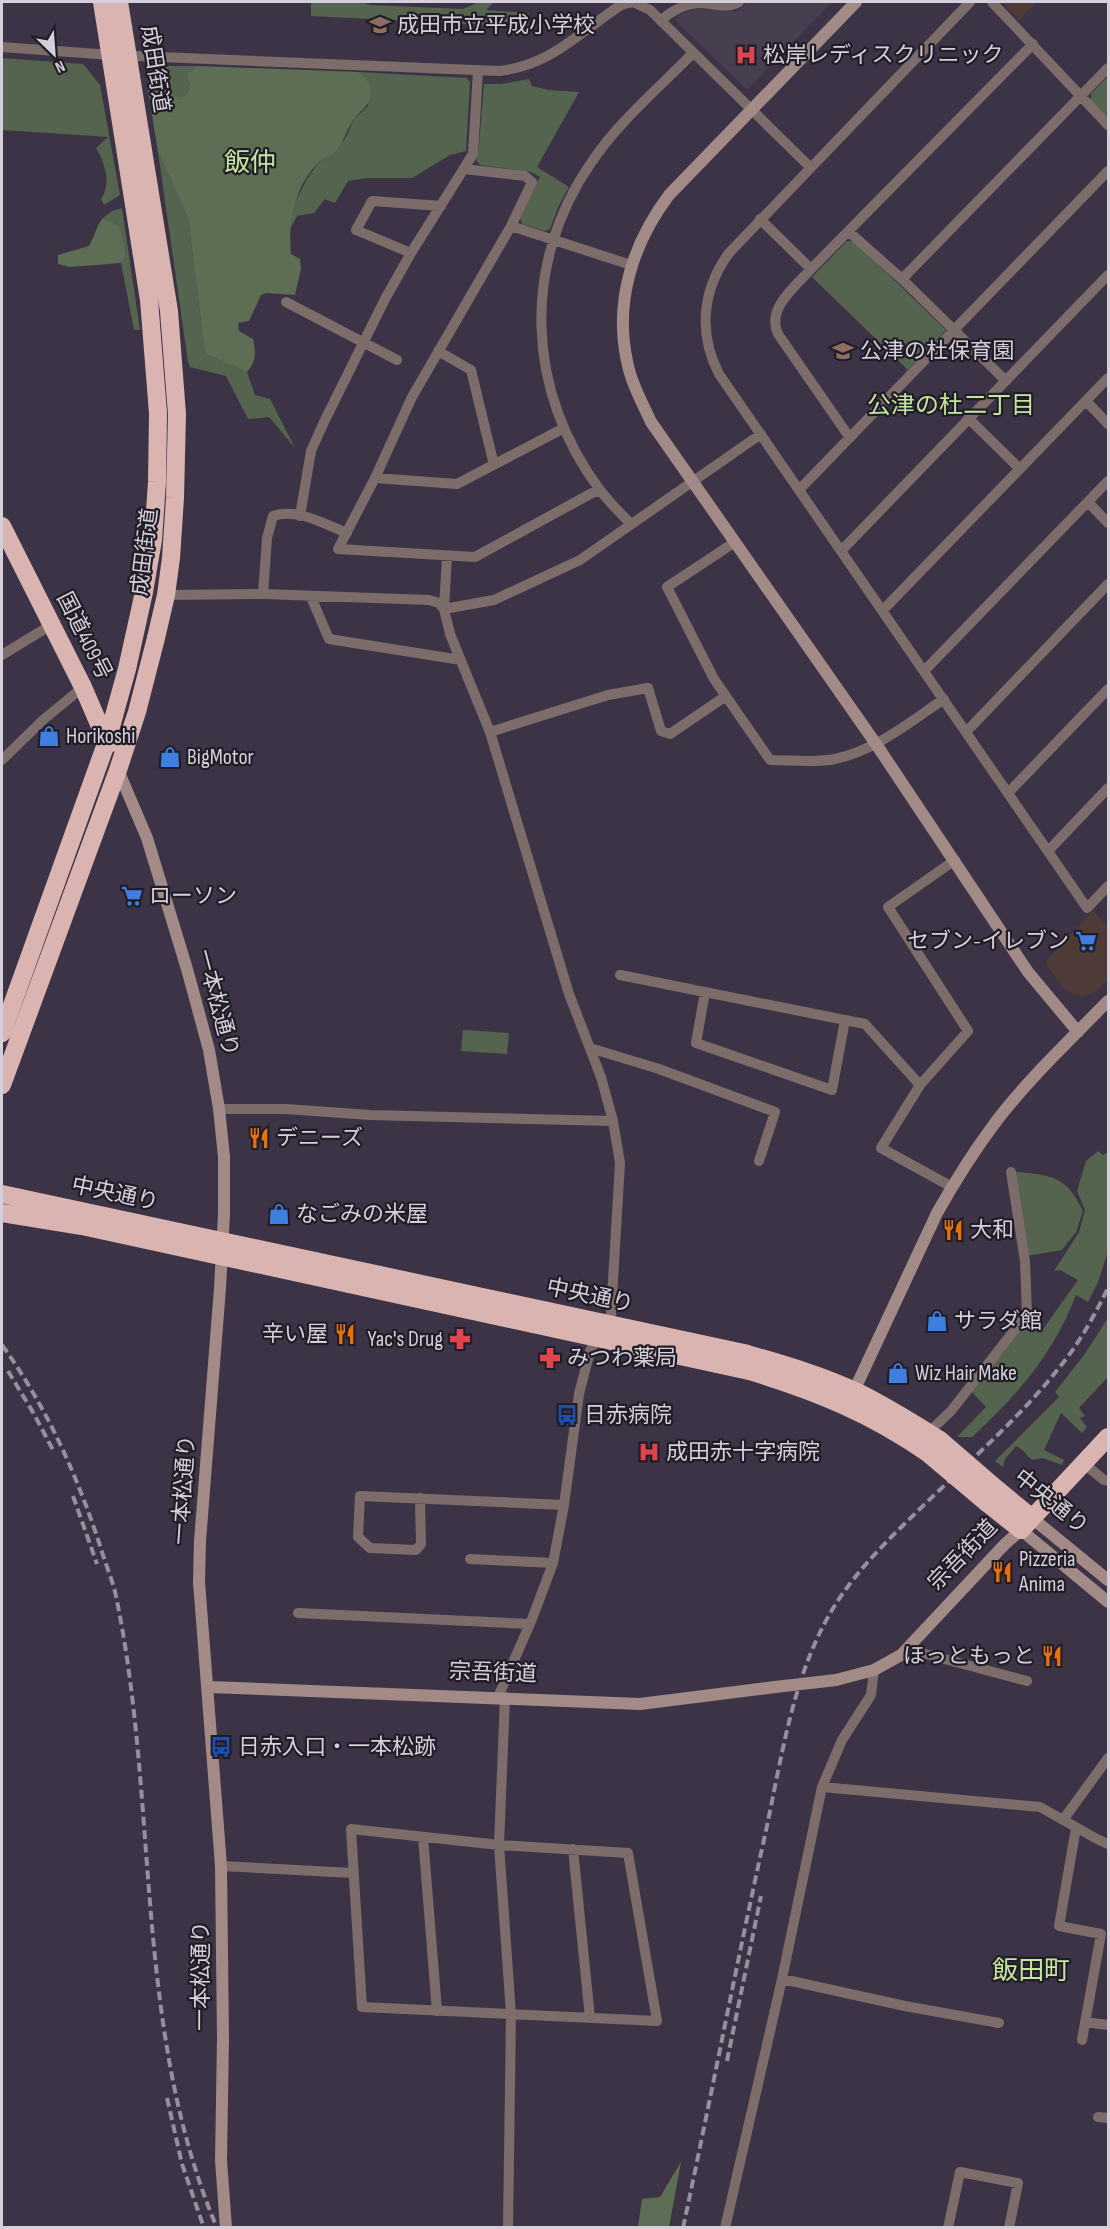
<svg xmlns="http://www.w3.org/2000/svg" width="1110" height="2229" font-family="'Sofia Sans Condensed','Noto Sans JP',sans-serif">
<rect width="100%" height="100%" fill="#3d3346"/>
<path fill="#4e3a37" d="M1002,2H1038L1019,20Z
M1093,911L1108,926V979L1097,991L1083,997L1076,996L1062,987L1045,962Z"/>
<path fill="#473e4f" d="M748,2H832L747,90L675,20L679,15L698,8L738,11Z"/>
<path fill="#54644e" d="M311,2H359L371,5L463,9L479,2H494L486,10L529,13L528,27L311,16Z
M2,58L83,64L100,85L120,195L104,205L101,199C112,184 105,163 96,148L108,137L2,130Z
M157,66H197L188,73L187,78L190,84L187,95L180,97L168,91L155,106L152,115L147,85Z
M359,72L467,78L470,82L466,151L450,155L412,178H368L348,181L335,203L325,199L314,213L297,216L289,231L293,206L307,179L318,163L334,153L346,137L354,119L368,106L370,83Z
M1108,76V118L1091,100V94Z
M529,79L532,86L549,90L579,92L537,167L569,187L558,207L550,229L545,231L522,224L520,217L540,177L531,172L480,165L476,160L478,156L484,84H501Z
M158,152L188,218L205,354L247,372L255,395L270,399L295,448L269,417L248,419L226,376L190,367L188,362Z
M122,208L140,330H134L121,263L126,256L121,226L103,218L112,211Z
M847,241L855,242L946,330L908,370L812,277Z
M463,1030L509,1033L507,1054L461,1051Z
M1098,1151L1103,1155L1108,1152V1251L1098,1282L1088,1302L1076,1295C1054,1353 1017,1396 972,1437H957L986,1407L971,1391L1023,1324L1041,1332L1078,1280L1060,1270L1054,1271L1079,1232L1085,1210L1077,1191L1086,1161Z
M1016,1172C1052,1175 1066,1176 1083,1211L1076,1232L1062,1250L1027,1256Z
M1108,1318V1377L1079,1408L1085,1416L1080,1418L1087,1427L1082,1433L1061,1413L1044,1450L1064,1460L1062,1465L1042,1458L1033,1460C1025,1455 1025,1450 1016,1446L1005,1459L1003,1467L995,1461L1059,1397L1055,1392L1084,1355Z"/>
<path fill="#5d6e55" d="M197,66L359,72L370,83C372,106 368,102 355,118C346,129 344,144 333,154C329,158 322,159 318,163C294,187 288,223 291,254L300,259L301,269L295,295L267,293L261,295L249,321L238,323L239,331L253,339C256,352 256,363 247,372L205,354L188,218L158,152L152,115L162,94L168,91L180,97L187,95L190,84L187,78L188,73Z
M103,218L121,226L126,256L121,263L70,267L58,264V255L89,246C95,236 96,226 103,218Z
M681,2162L669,2227H638L642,2199L660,2197Z"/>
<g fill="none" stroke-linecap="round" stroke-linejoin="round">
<path stroke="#7c6d6b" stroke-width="10" d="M970,2L729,253C702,290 698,333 719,374L1087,908L1108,886
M992,2L1108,125
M661,21C670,11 687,3 700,3C713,3 729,9 739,2
M2,47L111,55L499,71C550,66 580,32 621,5L633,2L650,10L810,167
M464,169L525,176L532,182L511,226L412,397L375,478L338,549L475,557L592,493L600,491
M760,219L811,269
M511,226L631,265
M849,232L902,279L1006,381
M411,253L356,230L372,201L441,206
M902,279L1108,68
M286,302L397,360
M438,351L471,370L494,465
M1086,401L1108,424
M968,418L1020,469
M850,438L778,334C766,308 796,286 811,269L1033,44
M375,478L457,484L564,428
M799,490L1108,171
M1088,502L1108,523
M300,516L311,451L324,422L385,299L411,253L473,154L478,71
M631,524C620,513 609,502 600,490C526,392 521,264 591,163C618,122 659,88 693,53
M735,542L667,587L714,679L770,760C790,760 817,763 835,759C876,750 910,722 944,699
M841,551L1108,275
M447,556L444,609L450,634L490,732L569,994L601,1077L613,1121L620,1163L611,1314L590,1351L579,1394L564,1505L553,1563L532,1619L498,1697
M263,594L267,538L273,516C298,508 324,524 347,533
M166,595L263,594L429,600L439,603L444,609L494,600L580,560L761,434
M311,597L329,639L461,660
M883,610L1108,378
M2,655L51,625
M925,670L1108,481
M490,732L608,695L648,688L661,731L670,734L726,696
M966,732L1108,584
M2,760L43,720L83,687
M1008,793L1108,689
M1049,850L1108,788
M620,975L865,1024L920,1085
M705,992L696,1043L832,1090L845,1020
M590,1048L659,1069L775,1112L759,1161
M219,1109H286L370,1115L613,1121
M952,1187L881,1148L920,1085L968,1031L888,907L955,860
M928,1433L951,1411L1027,1314L1025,1261L1011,1172
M1083,1463L1104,1480L1108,1481
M420,1498L421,1544L416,1550L370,1548L358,1537L360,1496L564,1505
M470,1559L553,1563
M298,1613L530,1624
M907,1649L1027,1681
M505,1697L499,1845L511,2014L508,2228
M822,1787L1040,1807L1097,1839L1108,1844
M1063,1820L1108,1758
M1076,1828L1059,1926L1101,1934L1082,2040
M351,1829L499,1845L628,1853L657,2021L362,2007Z
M423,1837L437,2011
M573,1849L590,2018
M221,1866L353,1873
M782,1979L905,2006L999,2023
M1085,2022L1108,2025
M1098,2117L1108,2118
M725,2228L782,1979L822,1787L842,1740L871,1695L874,1670
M948,2228L960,2172L1018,2183L1009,2228"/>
<path stroke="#a28a87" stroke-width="12" d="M856,2L669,195C633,243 614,301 627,361C631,383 642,402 651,422L876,744L1028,972L1078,1032
M118,770L147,838L187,969L209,1050L219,1109L224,1157V1214L220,1288L200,1541L199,1582L221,1866L223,2039L221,2160L226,2228
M854,1391L937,1213C954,1183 972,1154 992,1127C1024,1083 1070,1040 1108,1001
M1032,1518L1108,1580
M836,1680L874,1670L901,1655L1005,1544L1021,1530L1108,1602
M209,1687L640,1704L775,1687"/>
<path stroke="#d9b4b0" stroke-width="18" d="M2,526L83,687L108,745
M2,1033L107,741L127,669L144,592L153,540L157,482L158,413L149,300L102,2
M2,1085L118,770L137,712L156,638L166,595L171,558L175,498L177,414L169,311L119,2
M2,1194L744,1353C782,1364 821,1375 857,1392C886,1406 913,1423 940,1440
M2,1213L82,1226L749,1371C816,1391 872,1414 929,1454
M998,1490L1032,1518
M987,1503L1021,1530L1108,1437"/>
<path stroke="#978f9e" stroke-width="4" stroke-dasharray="9 4.5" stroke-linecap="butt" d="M2,1345C47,1407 79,1479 102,1552C107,1568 114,1584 117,1601C159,1808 133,2029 217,2228
M8,1371L34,1414L53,1450
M73,1496L97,1564
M727,2061L761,1896
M167,2098L182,2164L204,2228
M683,2228C711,2097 736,1966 765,1835C782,1757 793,1670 837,1602C862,1564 894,1534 926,1503C977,1454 1033,1406 1074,1348C1087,1329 1098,1308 1108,1288"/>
<path stroke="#a28a87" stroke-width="12" d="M775,1687L836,1680"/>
<path stroke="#d9b4b0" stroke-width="18" d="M940,1440L998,1490
M929,1454L987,1503"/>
</g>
<defs>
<symbol id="school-bare" viewBox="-9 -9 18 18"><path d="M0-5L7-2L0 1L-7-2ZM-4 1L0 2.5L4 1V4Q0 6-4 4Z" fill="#8d6e63" stroke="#211d26" stroke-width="2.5" paint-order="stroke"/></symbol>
<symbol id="hospital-bare" viewBox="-9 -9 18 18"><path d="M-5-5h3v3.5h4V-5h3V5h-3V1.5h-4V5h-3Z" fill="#e0444e" stroke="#211d26" stroke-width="2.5" paint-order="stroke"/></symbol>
<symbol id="shop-bare" viewBox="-9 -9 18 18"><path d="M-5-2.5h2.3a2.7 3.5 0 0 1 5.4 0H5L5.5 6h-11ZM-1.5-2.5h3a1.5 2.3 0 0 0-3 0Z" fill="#3f7fe0" stroke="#211d26" stroke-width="2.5" paint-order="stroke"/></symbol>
<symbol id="supermarket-bare" viewBox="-9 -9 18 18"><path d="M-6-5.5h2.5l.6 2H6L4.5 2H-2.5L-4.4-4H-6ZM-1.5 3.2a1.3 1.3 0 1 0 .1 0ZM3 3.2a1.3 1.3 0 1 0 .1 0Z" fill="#3f7fe0" stroke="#211d26" stroke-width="2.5" paint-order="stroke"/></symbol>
<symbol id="restaurant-bare" viewBox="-9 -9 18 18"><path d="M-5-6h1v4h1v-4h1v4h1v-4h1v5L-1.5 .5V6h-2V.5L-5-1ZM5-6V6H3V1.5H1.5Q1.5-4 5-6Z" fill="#e8710a" stroke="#211d26" stroke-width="2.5" paint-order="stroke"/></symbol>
<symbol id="pharmacy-bare" viewBox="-9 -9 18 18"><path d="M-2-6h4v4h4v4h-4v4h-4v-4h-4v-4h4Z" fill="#e0444e" stroke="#211d26" stroke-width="2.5" paint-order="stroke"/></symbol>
<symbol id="bus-bare" viewBox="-9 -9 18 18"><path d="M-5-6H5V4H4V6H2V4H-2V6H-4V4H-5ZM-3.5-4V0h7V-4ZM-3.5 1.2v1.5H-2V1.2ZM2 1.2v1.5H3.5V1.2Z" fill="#1a4fb4" stroke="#211d26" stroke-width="2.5" paint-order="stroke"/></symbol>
</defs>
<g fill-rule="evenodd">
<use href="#school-bare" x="365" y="10" width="30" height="30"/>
<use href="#hospital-bare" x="731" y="40" width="30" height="30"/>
<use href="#school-bare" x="828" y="336" width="30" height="30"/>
<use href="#shop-bare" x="34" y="721" width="30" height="30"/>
<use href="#shop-bare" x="155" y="742" width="30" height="30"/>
<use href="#supermarket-bare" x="117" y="881" width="30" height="30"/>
<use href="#supermarket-bare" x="1071" y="926" width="30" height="30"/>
<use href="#restaurant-bare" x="244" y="1123" width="30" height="30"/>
<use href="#shop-bare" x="264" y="1199" width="30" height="30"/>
<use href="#restaurant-bare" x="938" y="1215" width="30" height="30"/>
<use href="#shop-bare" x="922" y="1306" width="30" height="30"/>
<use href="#restaurant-bare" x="330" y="1319" width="30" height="30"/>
<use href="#pharmacy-bare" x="445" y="1324" width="30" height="30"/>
<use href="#pharmacy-bare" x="535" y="1343" width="30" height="30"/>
<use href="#shop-bare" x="883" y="1358" width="30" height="30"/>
<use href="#bus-bare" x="552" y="1400" width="30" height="30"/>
<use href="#hospital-bare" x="634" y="1437" width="30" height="30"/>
<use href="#restaurant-bare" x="987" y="1557" width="30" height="30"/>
<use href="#restaurant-bare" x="1037" y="1641" width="30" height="30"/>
<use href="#bus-bare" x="206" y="1732" width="30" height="30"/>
</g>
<g text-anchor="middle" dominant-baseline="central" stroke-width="4.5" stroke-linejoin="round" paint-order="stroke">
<g font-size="22" fill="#d5cfdb" stroke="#211d26" text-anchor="start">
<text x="397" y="25">成田市立平成小学校</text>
<text x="763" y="55">松岸レディスクリニック</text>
<text x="860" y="351">公津の杜保育園</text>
<text x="66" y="736">Horikoshi</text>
<text x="187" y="757">BigMotor</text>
<text x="149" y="896">ローソン</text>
<text x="1069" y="941" text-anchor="end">セブン-イレブン</text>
<text x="276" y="1138">デニーズ</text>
<text x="296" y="1214">なごみの米屋</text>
<text x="970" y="1230">大和</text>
<text x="954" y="1321">サラダ館</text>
<text x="328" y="1334" text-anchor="end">辛い屋</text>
<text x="443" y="1339" text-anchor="end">Yac's Drug</text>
<text x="567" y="1358">みつわ薬局</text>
<text x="915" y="1373">Wiz Hair Make</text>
<text x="584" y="1415">日赤病院</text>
<text x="666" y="1452">成田赤十字病院</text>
<text x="1019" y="1559">Pizzeria<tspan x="1019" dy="25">Anima</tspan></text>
<text x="1035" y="1656" text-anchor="end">ほっともっと</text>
<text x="238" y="1747">日赤入口・一本松跡</text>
</g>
<g font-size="22" fill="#d5cfdb" stroke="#211d26">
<text transform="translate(155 69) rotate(81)">成田街道</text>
<text transform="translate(145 552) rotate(-83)">成田街道</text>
<text transform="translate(84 636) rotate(63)">国道409号</text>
<text transform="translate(217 1003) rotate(75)">一本松通り</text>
<text transform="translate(115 1194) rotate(12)">中央通り</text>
<text transform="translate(590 1296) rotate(12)">中央通り</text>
<text transform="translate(184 1490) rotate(-86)">一本松通り</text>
<text transform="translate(1051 1502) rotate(39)">中央通り</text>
<text transform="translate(963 1555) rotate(-46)">宗吾街道</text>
<text transform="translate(493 1673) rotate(2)">宗吾街道</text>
<text transform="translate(201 1976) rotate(-90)">一本松通り</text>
</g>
<g font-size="24" fill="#c2e59f" stroke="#211d26">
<text x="951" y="405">公津の杜二丁目</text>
</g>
<g font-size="26" fill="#c2e59f" stroke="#211d26">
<text x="250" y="163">飯仲</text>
<text x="1031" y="1971">飯田町</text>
</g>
</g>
<rect width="1110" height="2229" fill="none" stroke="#d5cfdb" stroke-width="6"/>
<g transform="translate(54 54) rotate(155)" stroke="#211d26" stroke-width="4.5" paint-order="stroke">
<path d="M0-4.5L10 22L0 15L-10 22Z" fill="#d5cfdb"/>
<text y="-9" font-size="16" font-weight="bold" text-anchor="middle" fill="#d5cfdb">N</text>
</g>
</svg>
